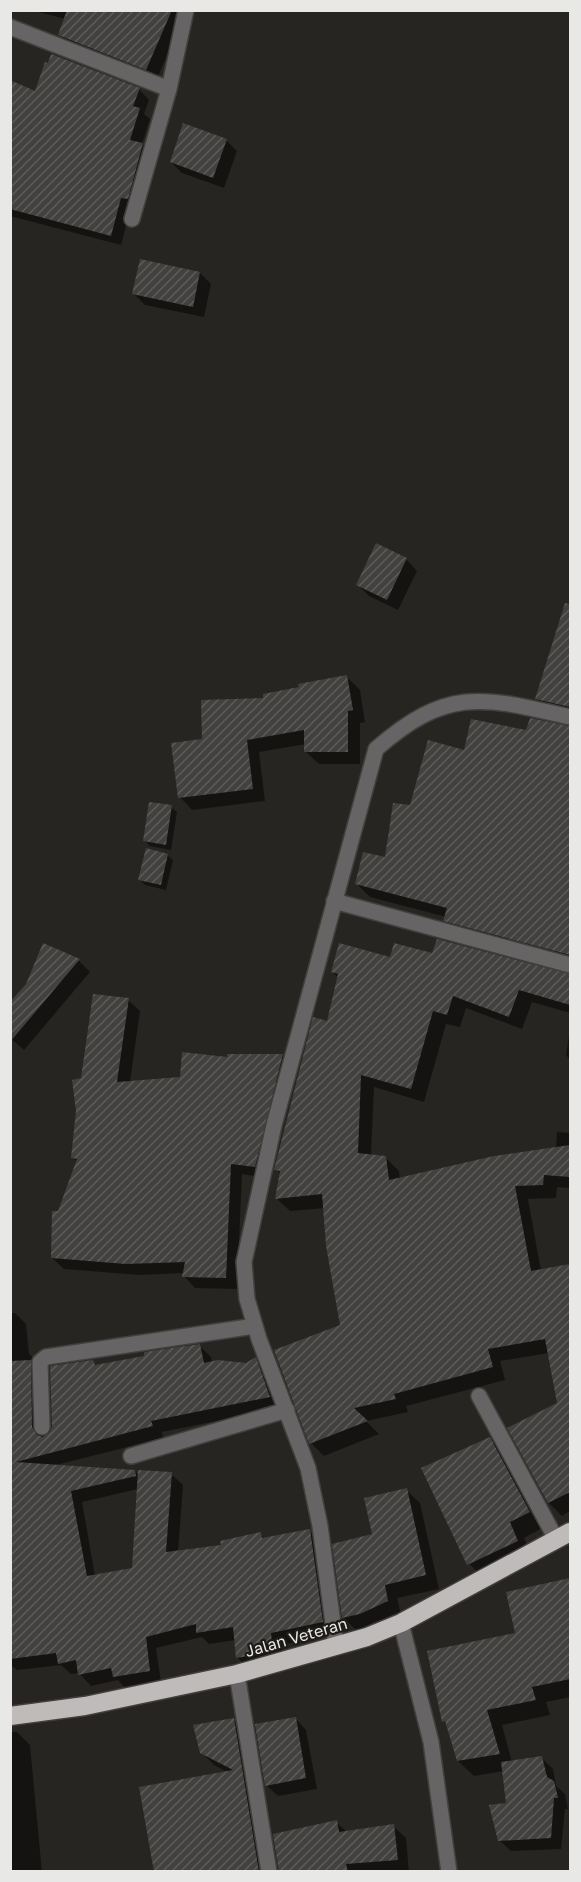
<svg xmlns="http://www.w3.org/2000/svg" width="581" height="1882" font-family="'Golos Text',sans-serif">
<defs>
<pattern id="building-hatch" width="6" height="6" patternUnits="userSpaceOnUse" patternTransform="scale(1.5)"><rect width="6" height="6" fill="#42413f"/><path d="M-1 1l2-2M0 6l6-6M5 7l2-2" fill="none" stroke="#5d5c5b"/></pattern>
</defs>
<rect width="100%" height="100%" fill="#262522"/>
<path fill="#0007" fill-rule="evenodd" d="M30,10H183L185,14L157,79L71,46L60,35L66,19Z
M10,82L36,93L139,89L149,100L144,114L150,119L142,144L153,155L131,207L121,245L10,216Z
M226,140L237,151L224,188L182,173L171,162Z
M200,273L211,284L204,317L145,305L134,294Z
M406,559L417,571L398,610L369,596L358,585Z
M557,633L570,637V717L550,712L537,699Z
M347,677L360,690L365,722L360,723V764H319L306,752V744L259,752L265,801L192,810L180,797L204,741L265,699Z
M570,727V964L458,933L445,920L446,917L370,897L357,884L386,859L411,807L466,752L527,732Z
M171,807L177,812L171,850L150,846L145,841Z
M167,855L173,860L166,890L145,885L140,880Z
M44,945L79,961L90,972L24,1050L10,1038Z
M433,955L570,975V1013L532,1002L522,1029L466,1008L460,1027L446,1024L424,1102L374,1087L371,1156L386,1158L399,1171L400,1179L556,1149L557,1132L570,1133V1188L557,1187L556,1198L528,1199L541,1271L570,1265V1511L562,1516L549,1503L509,1429L559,1404L549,1353L500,1361L505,1380L406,1406L408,1412L366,1421L379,1434L324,1456L311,1443L341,1326L325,1208L290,1211L277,1199L281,1175L276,1169L328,1023L339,978L332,972L391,959Z
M128,1000L140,1011L130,1082L182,1078L229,1058L283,1055L294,1066L266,1178L242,1174L237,1289L195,1288L184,1276V1273L139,1275L64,1269L52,1258L59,1213L77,1162L72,1157L83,1080Z
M570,1030V1060L566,1055Z
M10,1313H15L26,1324L29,1354L43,1365V1438L49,1436L92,1361L97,1366L200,1346L211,1357L212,1363L246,1364L255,1359L267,1370L281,1408L162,1432L163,1438L56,1465L135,1471L139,1475L171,1474L183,1485L178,1552L223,1547L260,1534L265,1539L309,1531L321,1542L334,1634L282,1645L284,1663L249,1669L238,1658L236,1640L209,1644L202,1637L156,1648L161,1682L125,1688L118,1680L91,1686L79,1673L71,1674L61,1665L17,1670L10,1664ZM138,1489L134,1569L95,1576L82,1502Z
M490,1439L505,1454L544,1527L524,1538L532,1556L481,1576L466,1560Z
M406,1490L420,1503L439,1589L397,1598L401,1615L357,1631L344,1618L374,1535Z
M570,1579V1697L546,1702L550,1715L502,1725L512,1762L542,1758L553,1769L556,1786L565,1794L568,1809H565L561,1849L511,1851L499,1840L508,1804L504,1771L474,1776L458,1761L448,1726L444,1721L517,1635L508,1593Z
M295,1718L306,1730L317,1789L278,1796L266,1785Z
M234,1720L246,1732L269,1872H155L229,1773L214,1765L201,1752Z
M10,1732H17L30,1745L42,1872H10Z
M336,1822L347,1832L393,1826L406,1838L409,1872H280Z"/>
<path fill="url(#building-hatch)" d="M67,10H172L146,70L58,35Z
M51,54L140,88L133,106L140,108L130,140L143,143L128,199L121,198L111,236L10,209V80L35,91L45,62L48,63Z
M183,123L227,139L213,178L170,162Z
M140,259L200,272L193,307L132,294Z
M376,543L407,558L387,600L356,585Z
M565,603L570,604V707L535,699Z
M347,675L353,710L348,711V752H304V730L247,740L253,789L178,798L171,743L202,739L201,700L263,698V694L299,687L298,684Z
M530,718L570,726V955L443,921L447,908L355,884L363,852L385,857L393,803L410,805L428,740L464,750L471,719L526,730Z
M149,802L172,805L166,845L143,841Z
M146,848L168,854L161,885L138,880Z
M437,939L570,974V1005L519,990L509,1017L453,996L447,1015L433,1011L411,1089L361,1075L358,1153L386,1156L389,1180L494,1156L570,1145V1177L544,1175L543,1185L515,1186L531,1271L570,1264V1492L548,1503L507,1428L557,1403L545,1339L488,1349L493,1367L394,1394L396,1399L354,1408L368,1421L309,1444L274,1350L340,1325L326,1246L322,1194L275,1199L280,1171L274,1170L313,1017L327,1021L338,974L331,972L339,943L390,957L394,943L432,953Z
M43,943L80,959L10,1042V1002L26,984Z
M93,994L129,998L117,1082L180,1077L182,1052L227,1057V1054H283L255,1167L231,1164L226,1278L182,1277L185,1262L126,1264L51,1258L52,1211H58L77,1159L71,1158L76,1111L72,1080L81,1078Z
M200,1344L204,1363L218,1360L246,1363L256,1357L270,1397L151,1421L153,1426L16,1462L135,1470L136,1476L71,1491L87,1576L132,1568L138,1470L172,1472L166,1552L221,1545L220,1541L261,1532L262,1538L310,1529L323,1622L271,1633L273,1652L236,1658L233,1627L196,1633V1624L146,1637L150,1671L113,1677L111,1668L78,1675L76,1660L58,1664L56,1653L10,1659V1361L31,1360L32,1427L37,1435L43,1437L50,1432L52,1427L50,1366L93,1360L95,1365L144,1356V1352Z
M490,1437L530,1512L510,1522L518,1541L467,1565L421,1468Z
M407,1488L426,1575L385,1585L388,1601L360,1614L342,1618L332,1544L372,1534L364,1498Z
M570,1578V1679L532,1687L536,1700L487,1710L500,1754L457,1761L445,1721L442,1722L427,1651L515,1633L506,1592Z
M296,1717L306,1778L265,1786L255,1724Z
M234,1718L259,1872H154L139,1787L233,1770L200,1753L193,1725Z
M542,1756L547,1777L554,1781L558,1798H554L551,1838L498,1841L489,1805L506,1803L501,1762Z
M337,1820L339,1832L394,1824L398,1860L346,1864L348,1872H279L273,1834Z"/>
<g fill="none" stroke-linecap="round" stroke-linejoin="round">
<defs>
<path id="minor" d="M10,27L169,89
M132,219L169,89L186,10
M334,901L570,965
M479,1396L556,1539
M42,1427L40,1362L46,1357L255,1326
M131,1456L287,1410
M401,1623L431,1742L449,1872
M336,1646L320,1526L308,1468L259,1339L247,1299L244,1262L274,1125L376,749C448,686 483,697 570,717
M237,1674L269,1872"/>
<path id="highway" d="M10,1716L85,1706L237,1674L367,1637L401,1623L570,1532"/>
</defs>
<use href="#minor" stroke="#41403d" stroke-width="18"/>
<use href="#highway" stroke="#41403d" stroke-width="21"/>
<use href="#minor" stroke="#666464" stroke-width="15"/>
<use href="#highway" stroke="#c0bbbb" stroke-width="18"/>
</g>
<g text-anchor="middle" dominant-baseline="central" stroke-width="4.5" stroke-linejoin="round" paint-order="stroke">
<g font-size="16" fill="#e8e8e6" stroke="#1d1c19">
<text transform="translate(296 1637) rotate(-16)">Jalan Veteran</text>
</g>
</g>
<rect width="581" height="1882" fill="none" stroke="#e8e8e6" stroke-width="24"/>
</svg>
